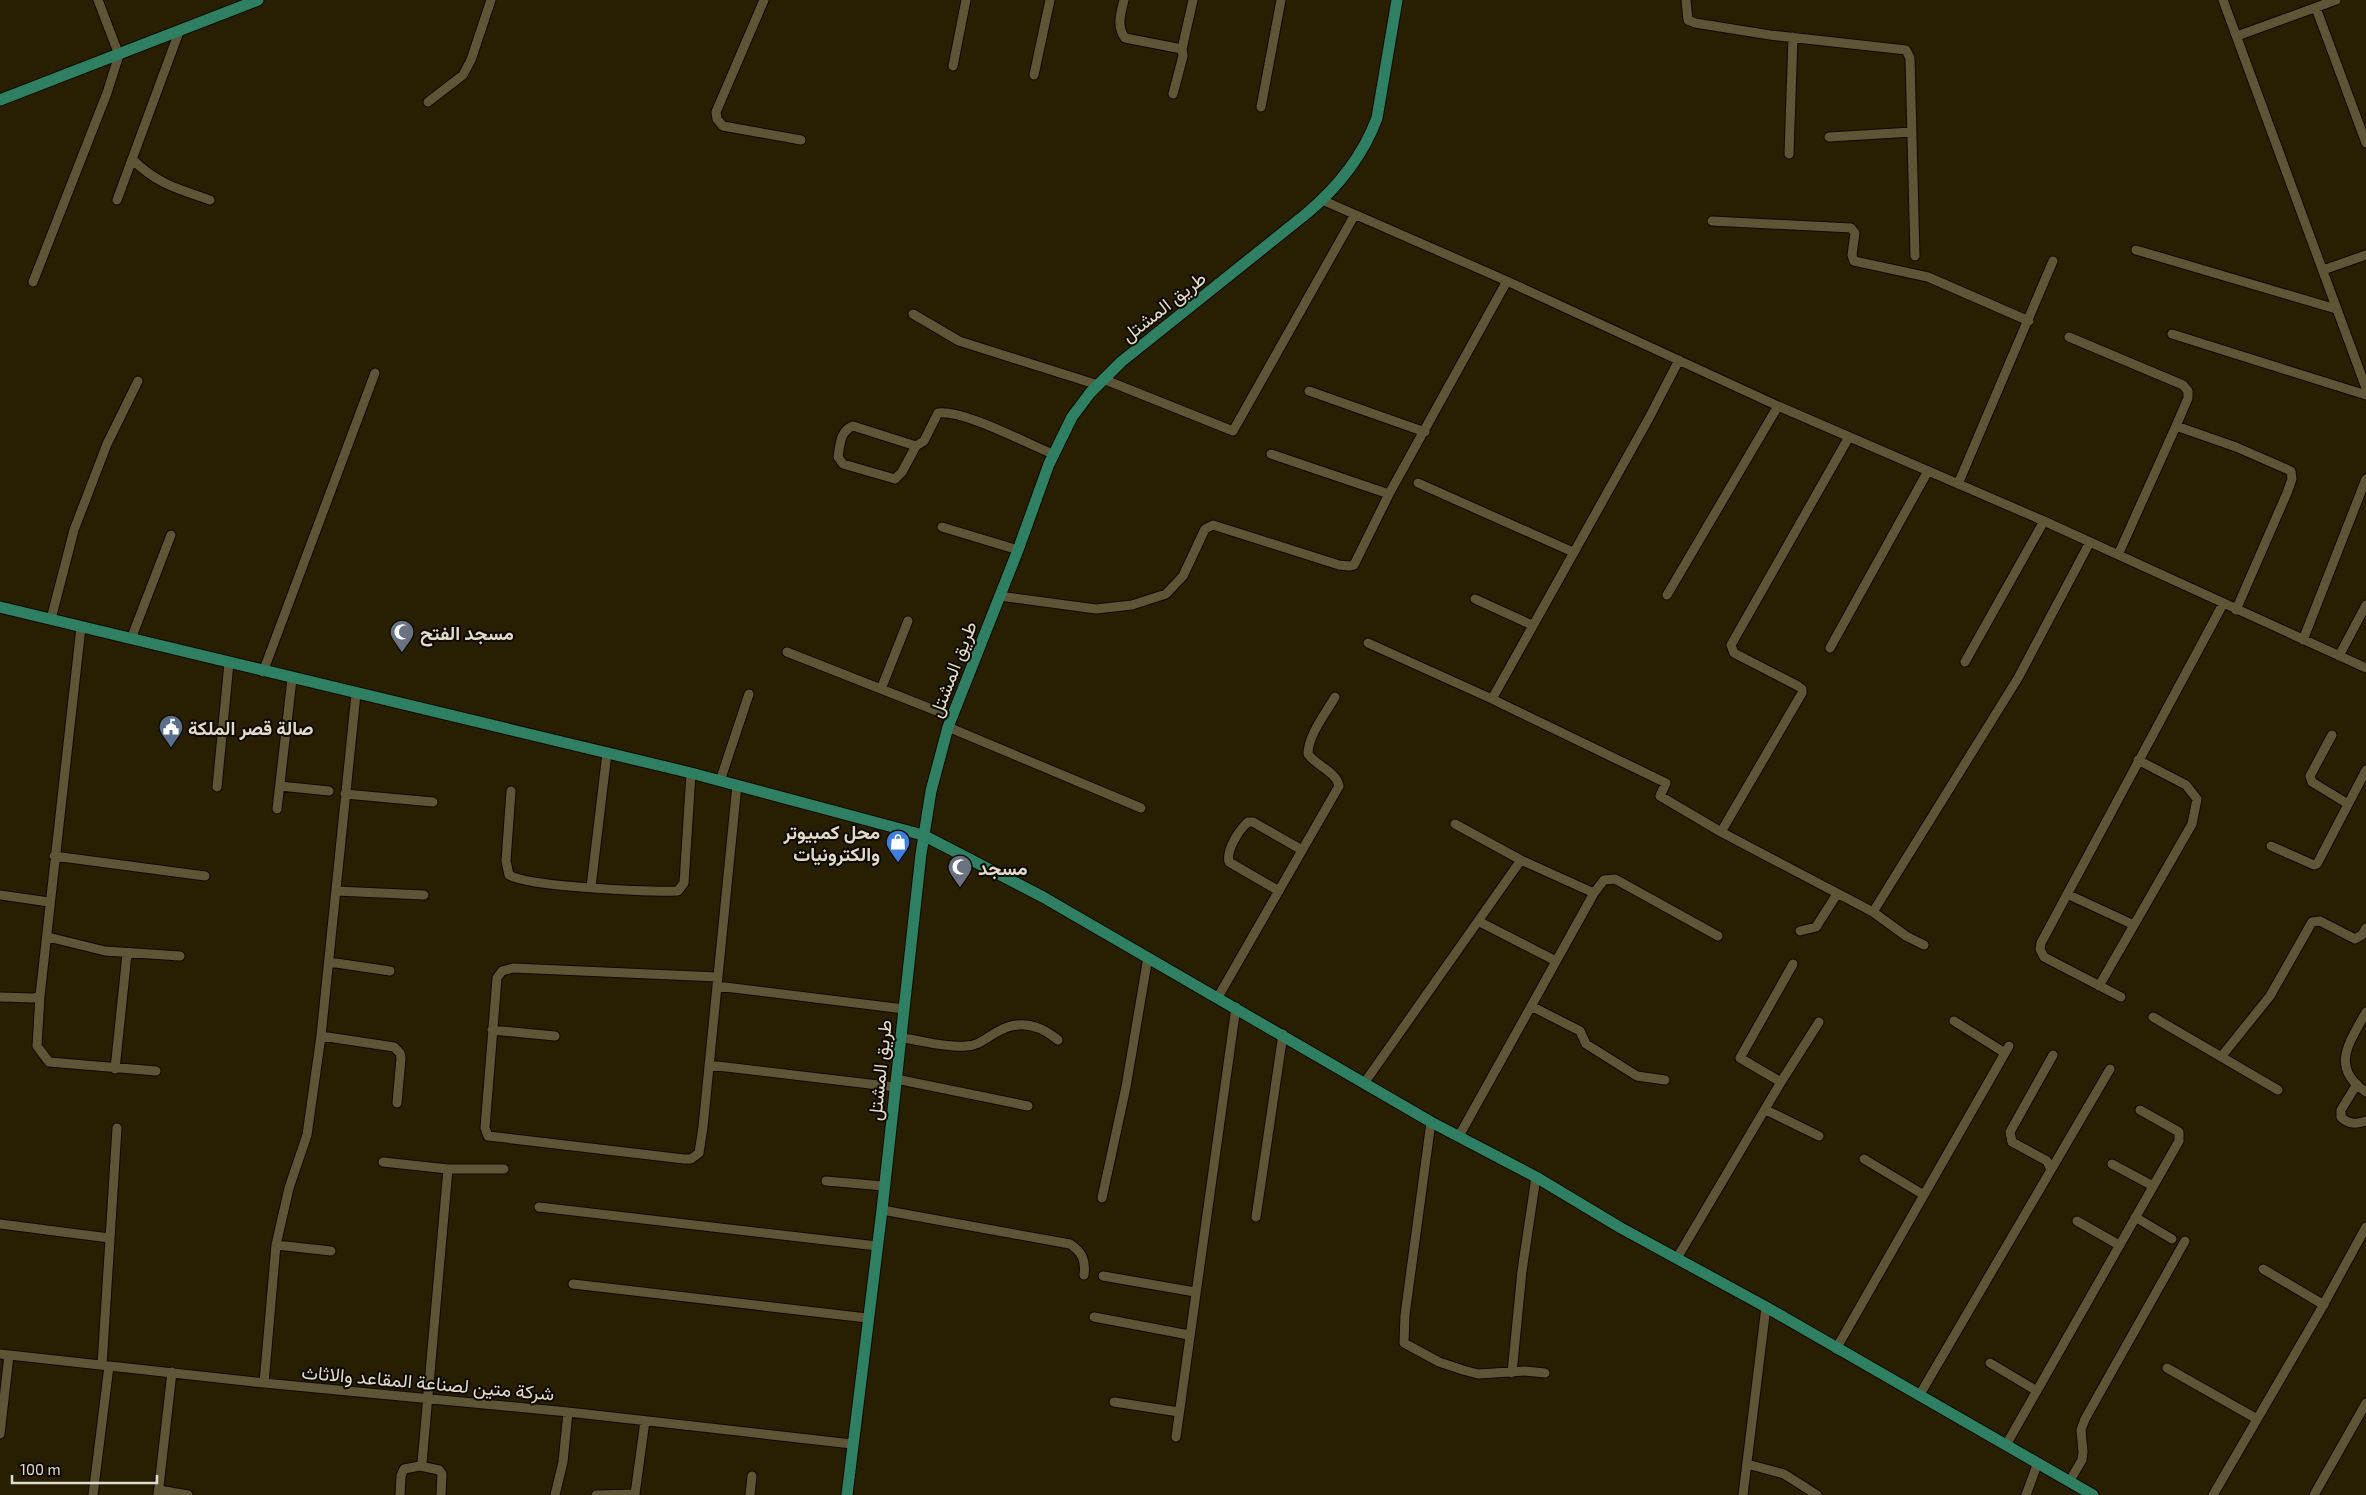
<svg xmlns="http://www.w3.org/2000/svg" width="2366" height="1495" font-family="'Exo 2',Vazirmatn,sans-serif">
<rect width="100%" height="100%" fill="#281f02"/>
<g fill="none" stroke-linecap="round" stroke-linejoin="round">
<defs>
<path id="minor" d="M764,0L716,112L717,119L723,126L801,140
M1124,0C1121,13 1116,26 1125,38L1182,49L1183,56L1173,94
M1686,0L1688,20L1695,23L1770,35L1906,50L1910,58L1915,256
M2223,0L2366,388
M2316,8L2366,143
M2237,36L2336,0
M1182,49L1193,0
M953,66L966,0
M1034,75L1050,0
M428,102L463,75L471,60L491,0
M1261,107L1281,0
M1829,137L1912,132
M1789,154L1793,37
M132,159C157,184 178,189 210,200
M117,200L179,32
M1322,200L1507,281L1778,406L2044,521L2366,668
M1712,221L1851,228L1855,233L1852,255L1854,261L1928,277L2029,321
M2136,250L2336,309
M2323,270L2366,255
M33,282L107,93L119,55L98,0
M913,314L959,341L1098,385
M2172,334L2366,395
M2069,337L2183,385L2188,391V398L2176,426L2118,555
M1103,379L1233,431L1354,216
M1309,391L1425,432
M2176,426L2236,447L2291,471L2292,479L2287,493L2236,610
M1849,437L1731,645L1734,653L1798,686L1802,689V693L1721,832L1873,912L2018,678L2090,542
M916,446L853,426C840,431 840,445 838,457L843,464L895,479L902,472L916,446L924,441L938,413C965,410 1025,443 1053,454
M1271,454L1389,494
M1418,483L1573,552
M1958,484L2053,261
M942,527L1018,550
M1667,595L1778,406
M999,596L1096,609L1132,605L1166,594L1183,576L1205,529L1213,525L1339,565L1349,566L1354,565L1389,494L1507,281
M1475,599L1532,625
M51,619L74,530L107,444L138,381
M131,639L171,535
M2303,640L2366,479
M1368,643L1492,699L1666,783L1660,796L1721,832
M1830,648L1928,471
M787,652L952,717
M2339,656L2366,605
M1965,662L2044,521
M263,672L375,373
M881,689L908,621
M1492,699L1649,418L1679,360
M948,727L1141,808
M2332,735L2310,776L2312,782L2348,804
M720,781L749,694
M280,786L329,791
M217,787L229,663
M511,791L506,861L509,875C529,887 650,892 678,891L684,883L691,773
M345,794L433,802
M277,809L292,679
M2271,846L2314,865L2317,864L2366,770
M54,856L205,876
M1521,860L1594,893L1604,880L1615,879L1718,936
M591,887L607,753
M336,891L424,895
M1279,891L1229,862C1226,850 1239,830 1248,822H1253L1302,850
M2067,894L2134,925
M0,895L49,902
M1873,912L1906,936L1924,945
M1478,921L1556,961
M1800,931L1816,927L1837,894
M48,937L105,951L180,956
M329,962L390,971
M718,977L513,968L502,971L497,978L485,1128L488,1136L684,1159H691L699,1153L703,1127L737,785
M717,986L904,1009
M2099,986L2192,824L2197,799L2186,785L2138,760
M40,996L37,1046L49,1062L156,1071
M0,997L33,998L40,996L81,627
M1218,997L1339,786C1336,771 1316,766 1308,754C1308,735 1326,713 1335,697
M2121,997L2044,957L2040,949L2041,943L2223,604
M1531,1006L1580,1031L1586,1044L1637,1076L1665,1080
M2366,1012C2350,1042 2329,1067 2366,1092
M2153,1017L2278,1090
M1954,1021L2005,1053
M492,1030L555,1036
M321,1036L394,1047L400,1053L401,1058L397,1103
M901,1038C922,1040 944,1048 966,1046C979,1046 987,1037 997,1032C1019,1019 1040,1025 1058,1040
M2221,1057L2270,996L2312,922L2320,921L2355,939L2362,935L2366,928
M709,1065L895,1087
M115,1069L127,954
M896,1079L1028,1106
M1365,1082L1521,860L1455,824
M1781,1082L1819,1022
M2357,1084L2341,1110V1117C2349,1125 2356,1124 2366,1121
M1766,1110L1819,1136
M1431,1122L1405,1315L1404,1343L1439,1362L1463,1370L1478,1374L1525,1371L1545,1373
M1459,1136L1594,893
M1864,1159L1924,1195
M383,1162L448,1169
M2112,1164L2153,1186
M2051,1170L2110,1069
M826,1181L884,1186
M1102,1198L1126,1087L1148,957
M539,1207L877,1246
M882,1210L1070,1244C1082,1252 1086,1260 1084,1275
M1256,1217L1283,1034
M2135,1217L2172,1239
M2077,1221L2119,1245
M0,1224L109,1238
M276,1245L331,1251
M1677,1258L1781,1082L1740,1058L1793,964
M2263,1269L2324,1305
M1103,1276L1195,1292
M573,1284L867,1318
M1094,1317L1189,1335
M1836,1349L2009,1046
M0,1354L264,1383L568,1412L852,1444
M1990,1363L2037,1391
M102,1365L117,1128
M2167,1368L2257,1419
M1512,1373L1522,1271L1536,1177
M264,1383L276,1245L289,1188L307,1135L321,1036L356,694
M1919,1396L2051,1170L2047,1161L2012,1142L2010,1132L2053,1055
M1114,1402L1179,1412
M0,1434L9,1355
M1176,1437L1236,1007
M2006,1445L2179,1141V1132L2140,1110
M1747,1464L1784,1474L1817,1495
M420,1466L439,1470L442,1474L441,1495
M2069,1482L2082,1460L2083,1452L2081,1430L2085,1419L2185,1241
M159,1490L188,1495
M93,1495L109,1366
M158,1495L172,1372
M400,1495L401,1476L404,1469L420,1466L422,1463L448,1169H504
M555,1495L563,1462L568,1412
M596,1495L635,1494L645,1421
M750,1495L752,1476
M1743,1495L1766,1307
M2026,1495L2037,1465
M2213,1495L2320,1311L2366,1227
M2314,1495L2366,1403"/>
<path id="major" d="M0,100L258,0
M0,607L691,773L923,835L1043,897L1431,1122L1536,1177L1621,1228L1766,1307L2093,1495
M847,1495L882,1210L921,854L931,791L948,727L1018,550L1049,464L1072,417L1090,393L1121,362L1306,214C1337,188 1363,156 1377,118L1397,0"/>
</defs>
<use href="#minor" stroke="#110900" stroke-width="11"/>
<use href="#major" stroke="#110900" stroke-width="13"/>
<use href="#minor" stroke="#5e5436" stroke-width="9"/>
<use href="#major" stroke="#2f7f63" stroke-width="11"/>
</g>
<defs>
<symbol id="mosque-pin" viewBox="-11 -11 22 30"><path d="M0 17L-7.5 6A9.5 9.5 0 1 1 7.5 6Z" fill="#6b7280" stroke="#0e0a02"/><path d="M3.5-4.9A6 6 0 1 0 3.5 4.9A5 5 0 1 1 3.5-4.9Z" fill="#fff"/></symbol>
<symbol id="civic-pin" viewBox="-11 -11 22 30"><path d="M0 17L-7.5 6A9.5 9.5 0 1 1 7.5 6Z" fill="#5c6f8a" stroke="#0e0a02"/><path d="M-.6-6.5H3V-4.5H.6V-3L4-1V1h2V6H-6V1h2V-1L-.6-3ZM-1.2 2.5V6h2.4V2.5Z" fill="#fff"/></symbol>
<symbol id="shop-pin" viewBox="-11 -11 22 30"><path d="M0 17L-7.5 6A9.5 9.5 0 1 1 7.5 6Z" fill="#3f7fe0" stroke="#0e0a02"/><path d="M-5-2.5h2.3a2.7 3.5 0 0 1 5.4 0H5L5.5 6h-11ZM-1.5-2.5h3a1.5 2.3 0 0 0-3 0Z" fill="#fff"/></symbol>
</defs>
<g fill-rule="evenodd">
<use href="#mosque-pin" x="388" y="618" width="28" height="38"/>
<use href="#civic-pin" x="157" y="713" width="28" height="38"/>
<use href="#shop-pin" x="884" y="828" width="28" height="38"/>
<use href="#mosque-pin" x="946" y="853" width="28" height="38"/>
</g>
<g text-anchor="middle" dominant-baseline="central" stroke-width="4" stroke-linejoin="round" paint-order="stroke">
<g font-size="19" fill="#e0dbca" stroke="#0e0a02">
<text transform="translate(1163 306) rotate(-38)">طريق المشتل</text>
<text transform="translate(952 669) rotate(-69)">طريق المشتل</text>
<text transform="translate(879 1070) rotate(-84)">طريق المشتل</text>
<text transform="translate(428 1382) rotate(5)">شركة متين لصناعة المقاعد والاثاث</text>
</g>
<g font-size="19" font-weight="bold" fill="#e0dbca" stroke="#0e0a02" text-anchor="start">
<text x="420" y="632">مسجد الفتح</text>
<text x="188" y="727">صالة قصر الملكة</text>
<text x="880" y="831" text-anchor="end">محل كمبيوتر<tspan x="880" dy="22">والكترونيات</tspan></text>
<text x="978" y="867">مسجد</text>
</g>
</g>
<path d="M12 1475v8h145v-8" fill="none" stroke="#e0dbca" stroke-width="2.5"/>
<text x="20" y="1475" font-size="15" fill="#e0dbca" stroke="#0e0a02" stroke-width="4" paint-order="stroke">100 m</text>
</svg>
